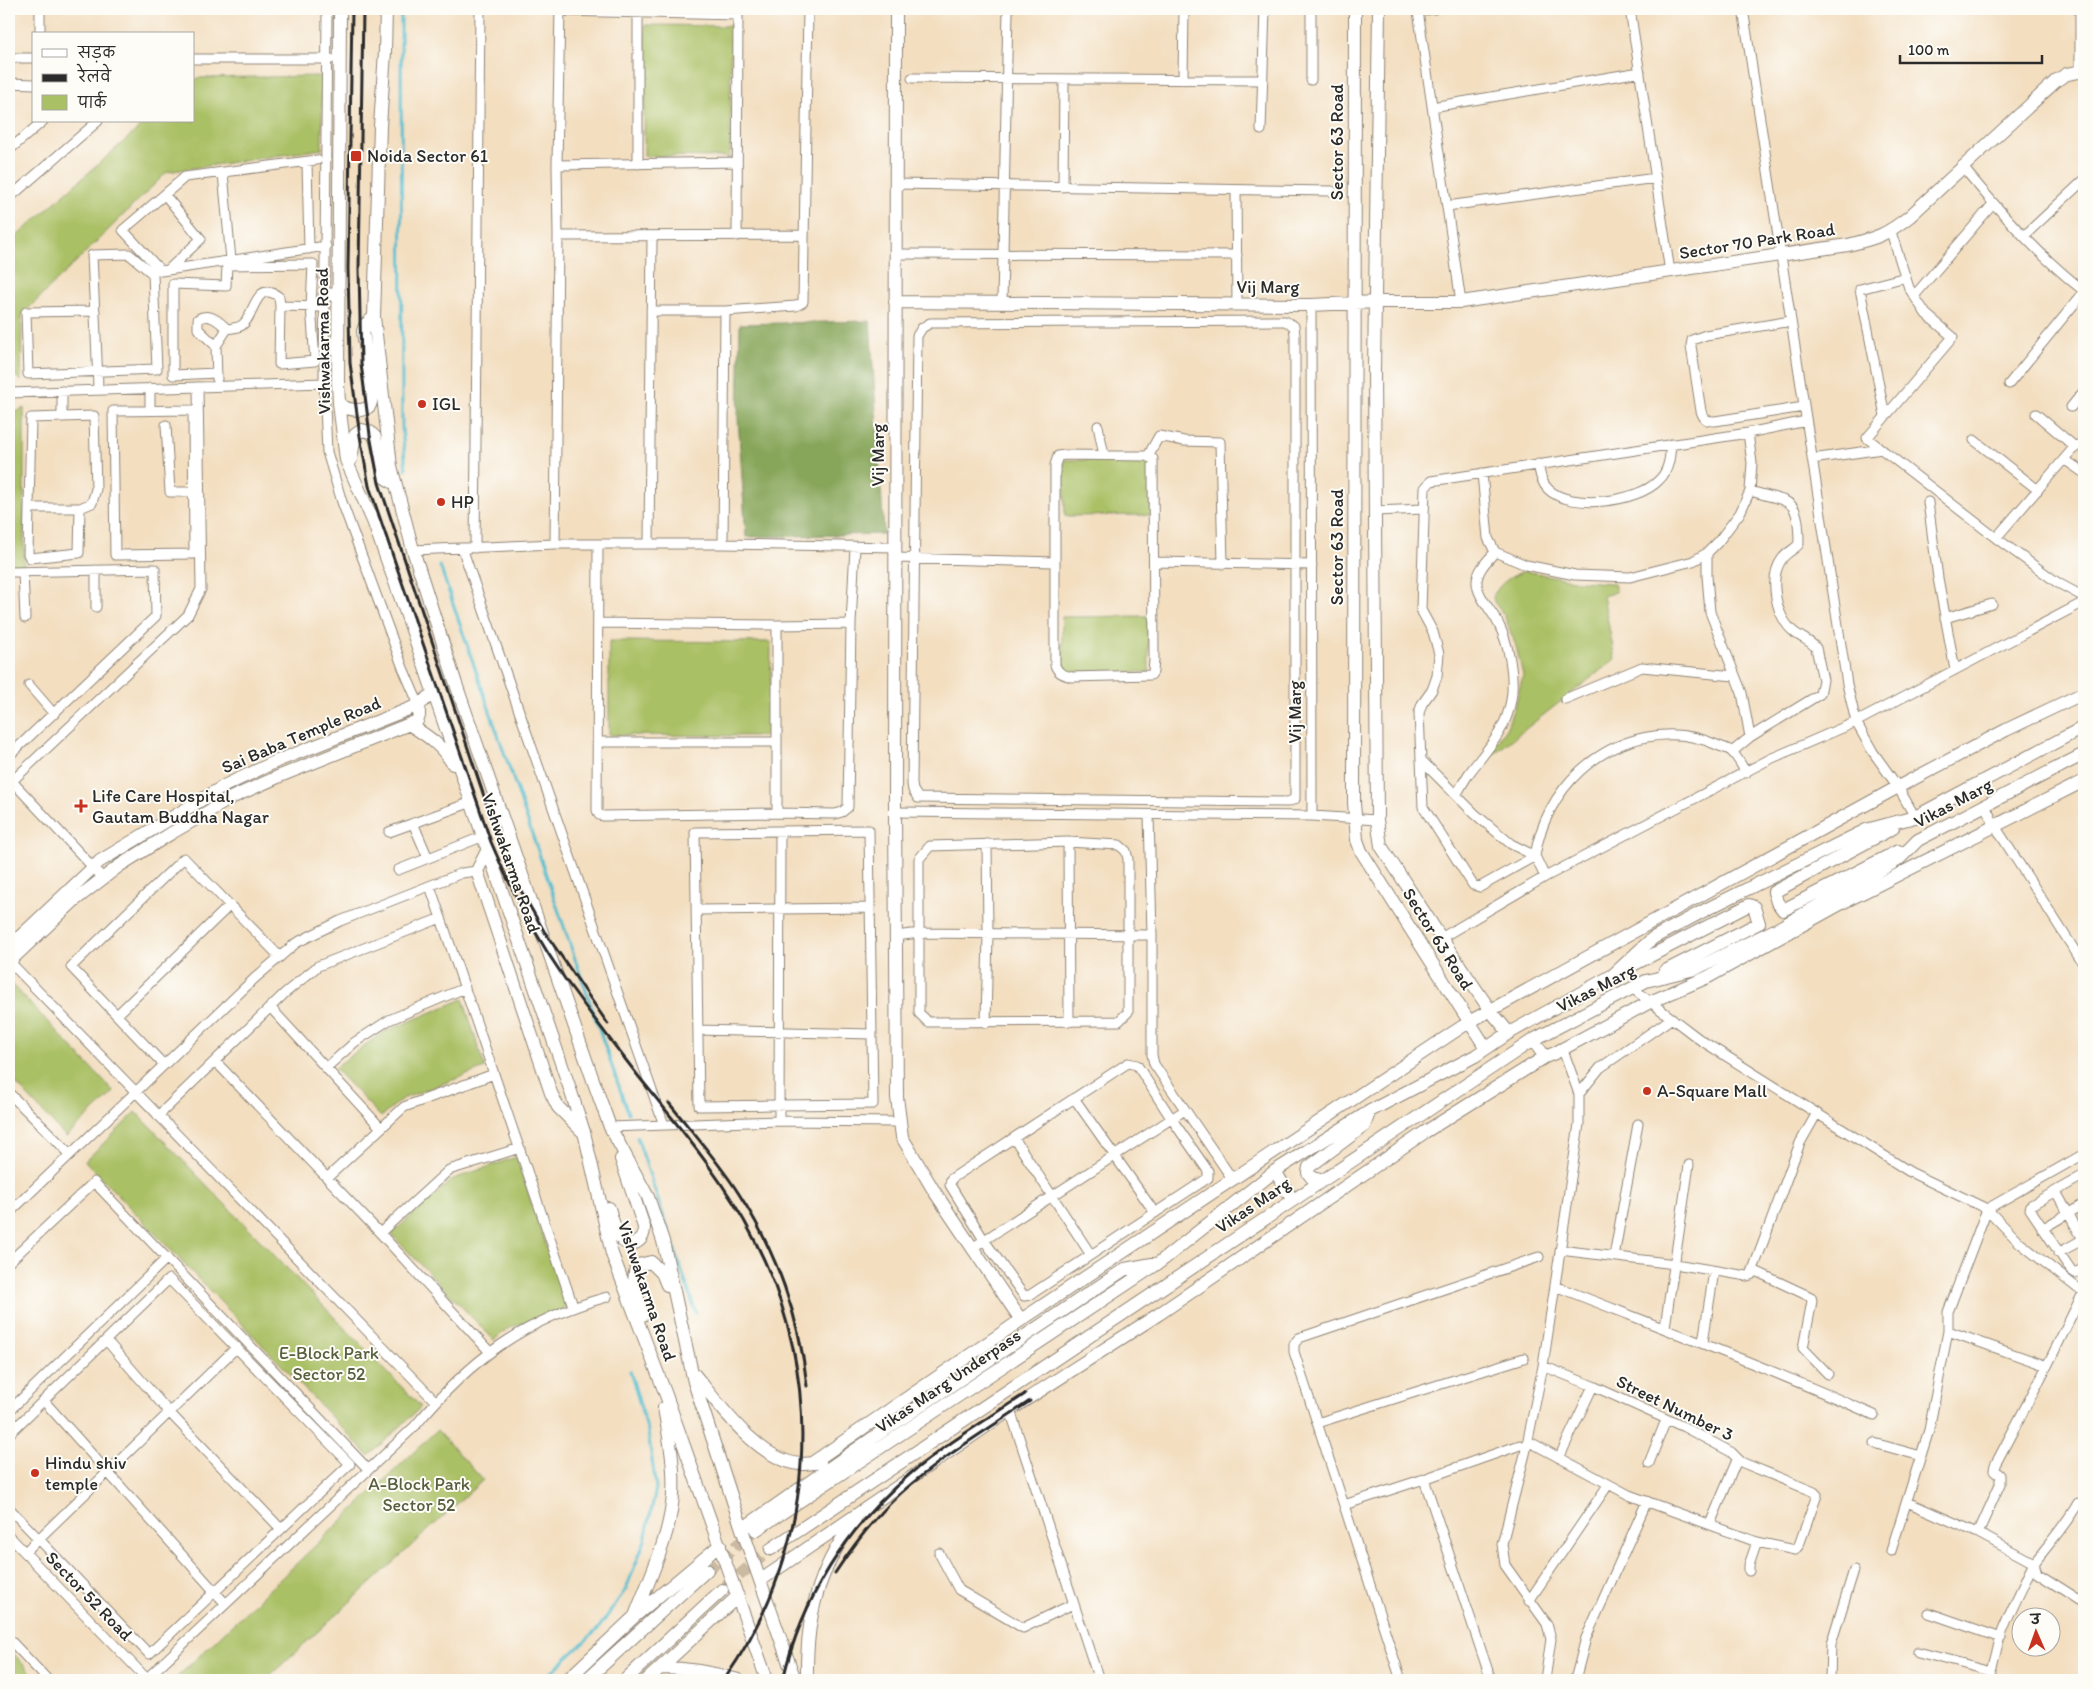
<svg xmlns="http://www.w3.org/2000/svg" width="2093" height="1689" font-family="Itim,'Playpen Sans Deva',sans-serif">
<rect width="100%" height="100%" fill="#fdfcf7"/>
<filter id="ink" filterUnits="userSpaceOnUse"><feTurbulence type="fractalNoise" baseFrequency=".02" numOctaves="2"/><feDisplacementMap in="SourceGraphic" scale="10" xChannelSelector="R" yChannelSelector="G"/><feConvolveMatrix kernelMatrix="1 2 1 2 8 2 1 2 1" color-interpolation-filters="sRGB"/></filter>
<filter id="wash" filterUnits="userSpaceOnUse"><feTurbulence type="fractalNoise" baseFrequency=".0096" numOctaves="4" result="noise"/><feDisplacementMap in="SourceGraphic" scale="20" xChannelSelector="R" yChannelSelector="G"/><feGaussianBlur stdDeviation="1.12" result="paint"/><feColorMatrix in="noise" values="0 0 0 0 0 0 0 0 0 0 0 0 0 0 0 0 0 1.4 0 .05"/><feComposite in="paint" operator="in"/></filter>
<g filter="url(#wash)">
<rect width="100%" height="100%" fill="#f3dec0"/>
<path fill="#aac065" stroke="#6a7648" d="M645,25L731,26L730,157L644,156Z
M322,76V149L167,172L22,315L21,381L9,370V243L147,121H194V81L197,78Z
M24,408V566H9V420L14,413Z
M1150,459L1151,515L1065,516L1064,460Z
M1524,571L1579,581L1614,583L1616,592L1603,596L1615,659L1486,760L1507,727L1517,699L1523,675L1516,646L1504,615L1494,602L1493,596C1501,582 1510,577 1524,571Z
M1148,616L1149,672H1062V617Z
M609,641L771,642L770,736L609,735Z
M9,981L114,1092L66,1137L9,1076Z
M463,999L485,1068L402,1099L381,1117L334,1068L382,1033Z
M136,1112L421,1407L369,1456L85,1161Z
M516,1157L567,1308L509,1328L494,1340L391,1234L453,1179Z
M437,1430L483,1480L265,1680H174Z
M9,1649L38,1680H9Z"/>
<path fill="#87a65a" stroke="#596842" d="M870,321L884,534L746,537L738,418L740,324Z"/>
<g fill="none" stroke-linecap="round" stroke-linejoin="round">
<path stroke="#53bdcf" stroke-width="3" d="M401,9L402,428L406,469
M440,566L628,1113
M637,1137L696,1313
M543,1680L598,1629L626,1589L645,1540L656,1488L648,1432L630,1371"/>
</g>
</g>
<g filter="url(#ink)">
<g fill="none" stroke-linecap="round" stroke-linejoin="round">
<path stroke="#cbbaa2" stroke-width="12" stroke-dasharray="12 6" stroke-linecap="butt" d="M707,1570L753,1532
M725,1587L771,1549"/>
<defs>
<path id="street" d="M327,9L324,383L327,452L342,502L403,668L419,705
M1311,9V80
M1434,9L1418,11L1461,302
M1630,9L1670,272
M1743,9L1847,684L1856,722L1873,752L1898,787L1915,817
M2080,9V71
M560,11L738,15
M40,34V9
M9,58H34
M194,59H331
M912,78L1263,80
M1183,80L1184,9
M9,83L34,84
M1432,107L1640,72
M1261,130L1265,9
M9,150L43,121
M317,160L185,177L123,230L161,271L326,246
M307,162L309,249
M638,164V11
M557,165L737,162
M1962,166C2000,212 2038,255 2084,291
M223,173L231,260
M895,184L1332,191
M1063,187L1064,80
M1236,190L1237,305
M165,195L201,239L169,269
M9,198L98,121
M1447,206L1656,178
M1891,232L1909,288L1926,314L1953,337L1867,438L1996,538L2058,583L2084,597
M558,236L804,235
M737,236L738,9
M2024,236L2084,180
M895,254L1237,255
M1914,296L1993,204
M1002,303L1008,9
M1311,305L1312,816
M95,311L26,312L28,374L157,369L153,274L129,254L92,255C94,300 97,345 98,390
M651,311H725L796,306L803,302L808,9
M1285,321L1294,326L1295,335V799L1288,802L918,798L913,790L912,784L917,336L922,328L930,323Z
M1791,321L1706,335L1692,340L1691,346L1701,411C1704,420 1707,421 1715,421L1804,407
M216,346L227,329C232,328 239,328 242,325C254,318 255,278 279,297L280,306L325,307
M217,373L173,375V284L226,286L227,265L313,264L311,306L315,361L279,364L280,306
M217,379L216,346L198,329V319C209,312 219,321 227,329
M2009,384L2084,292
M9,393L324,383
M2071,407L2084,391
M150,410V388
M193,410L194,554L115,555L113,411Z
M2036,414L2075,447
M94,416L96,489L92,503L80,508H29L31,418Z
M1885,416L1860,289L1906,277
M62,417V391
M166,425L170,492H194
M1098,426L1104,455
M1974,440L2038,490
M1065,455L1146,456L1153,459L1154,660L1153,672L1151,675L1071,677C1062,674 1058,673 1055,665V465L1058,456Z
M1148,456L1159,436L1184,441L1220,442L1223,564
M1812,459L1882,449
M2064,459L2084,473
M1538,464C1540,473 1541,482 1548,489C1570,511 1639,502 1659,480C1669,471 1670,457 1671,444
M1482,473L1488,538L1495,552L1526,565L1575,575L1630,577L1693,561L1707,553L1718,542L1740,513L1750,491L1752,463L1748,433
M1928,502L1938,578L1955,670
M29,508L28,554L30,558L79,553L80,508
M1375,511L1424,509
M1996,538L2071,451L2081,443L2084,442
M555,544L558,236L557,165L560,9
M649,544L652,237
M723,544L725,311
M598,545L597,810L599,815L604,816L777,813L835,814L842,812L848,807L851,624L855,547
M462,548L664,1125
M475,548L480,9
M413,550L555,544H723L895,547
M1707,553V576L1710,612L1742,693L1750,737
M895,558L1055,562
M1155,562L1312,565
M9,572L155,569L156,616L13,752L9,747
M23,572L25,618
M96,607V570
M1945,618L1992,604
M599,623L777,625L851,624
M29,685L54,714
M1565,699L1642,667L1734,676
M598,742H776
M1732,752L1750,737L1820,694L1823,680L1816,648C1811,641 1801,638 1794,632C1776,618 1768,578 1782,559C1787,552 1794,550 1799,544C1799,496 1791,503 1750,491
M1422,761L1475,814L1511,844L1535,856L1545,877
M9,778L103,878
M9,784L188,615L201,589L198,387
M1456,795C1461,787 1465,779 1470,772C1488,748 1506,731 1511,700C1515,677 1509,645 1499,625C1493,611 1476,596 1477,581C1478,569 1488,560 1495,552
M1985,806L1995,826L2084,965
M895,812L1312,816L1377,820
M777,813V625
M1149,815L1152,935V1055L1154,1064L1233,1180
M413,823L428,858
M869,830L873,1104L699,1106L695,832Z
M389,832L472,802
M1068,842L1119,845L1126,851L1128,859V1012L1119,1021L928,1022L919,1013V859L930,846Z
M1068,842L1069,1022
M1535,856L1480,887L1473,885L1423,807L1419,713L1422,704L1432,690L1437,676L1439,654L1433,632L1421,610L1425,488L1431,481L1748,433L1806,421
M1535,856C1540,824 1556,793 1580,771C1617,737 1671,724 1717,745C1721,747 1727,748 1731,751C1737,756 1742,766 1746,773
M398,870L484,836
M430,886L573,1306
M696,910L870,908
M896,936L919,933L1152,935
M1441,938L1545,877L1770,759L1856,722L2084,602
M9,961L435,1401
M1632,988L1699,1039L1910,1172L1987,1209L2020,1243L2076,1287L2084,1291
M270,1007L381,1128
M117,1015L230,905
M986,1023L988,933L987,844
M698,1030L872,1034
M1563,1050L1579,1094
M215,1061L380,1233L489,1351
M1128,1063L1137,1065L1171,1118L1208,1171V1178L1030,1295L1024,1296L984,1240L950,1185L951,1179Z
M164,1065L71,967L184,858L280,957
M326,1068L355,1042L389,1020L465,988
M9,1093L70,1154
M1074,1098L1155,1213
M158,1116L285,993L318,966L441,918
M779,1121L780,831
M610,1127L779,1121L900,1122
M1014,1138L1091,1255
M2084,1175L2031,1205L2030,1209L2071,1270L2075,1273L2084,1268
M327,1178L404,1107L494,1074
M2056,1192L2084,1241
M9,1213L255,978L296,943L340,921L462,873L477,871
M2042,1229L2084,1204
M380,1233L449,1170L520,1148
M972,1248L1185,1110
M1560,1250L1675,1264L1747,1276L1751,1275L1800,1143L1817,1113
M2058,1253L2084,1239
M1614,1256L1638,1124
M9,1262L94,1182L368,1469
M1753,1270L1811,1297L1812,1301L1803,1348L1828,1374
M1555,1286C1662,1328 1769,1368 1874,1415
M1665,1327L1689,1165
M1948,1331L2047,1366
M106,1340L168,1411L281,1529
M1703,1342L1714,1271
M44,1401L225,1603
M1010,1410L1099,1680
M9,1411L167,1258
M1317,1423L1524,1358
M9,1434L169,1279L350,1464L149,1654L9,1508
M1528,1441L1629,1495L1757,1542L1795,1550L1799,1545L1817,1495L1814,1492L1741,1462L1731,1452L1684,1427L1593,1386L1543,1366
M1874,1443L1921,1456
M1559,1458L1593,1386
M1649,1463L1666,1420
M1424,1479L1491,1680
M1907,1502L1978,1533L2034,1563L2037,1573L2084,1603
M1344,1505L1424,1479L1520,1445
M1710,1524L1737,1460
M1978,1533L2000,1484V1475L1994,1470L1995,1465L2047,1366L2084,1291
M9,1536L148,1680
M1891,1551L1929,1430L1948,1331V1312L1987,1209L2084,1154
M25,1552L237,1347
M939,1553L959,1590L1023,1628L1073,1604
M1749,1571V1565L1757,1542
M1529,1601L1608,1485
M1929,1613L2001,1638
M9,1639L48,1680
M1918,1652L1991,1671
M145,1680L415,1426C470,1360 523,1320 607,1297
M1401,1680L1294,1352V1344L1299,1338L1539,1257
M1545,1680L1551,1639L1547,1624L1505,1565L1502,1544L1525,1454L1543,1366L1579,1124V1094L1600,1068L1672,1018
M1575,1680L1586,1638L1647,1501
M1830,1680L1831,1644L1854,1570
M1990,1680C1993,1648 2009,1615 2023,1586C2027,1578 2030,1569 2035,1562C2050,1542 2066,1525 2078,1503"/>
<path id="secondary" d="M340,9L338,383L339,403L346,460L373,521L411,627L569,1086L584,1132L612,1254L666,1395L767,1680
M386,9L385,52L380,126L374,317L391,466L413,550L456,684L593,1080L610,1127L648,1197L663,1241L694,1382L742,1529L795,1680
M896,9L895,812L897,1097L902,1137L934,1191L1021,1320
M1355,9L1354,803L1357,840L1361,851L1486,1048
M1379,9L1374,371L1377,820L1381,846L1441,938L1490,1010L1509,1033
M325,295L339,294
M895,302L1311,305L1375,302H1461L1848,245C1877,238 1886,235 1910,216L2057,80L2067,74L2084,71
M339,403C344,409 352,410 360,410C364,409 368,409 370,405C376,397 364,345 363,331L365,325L374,317
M351,459L355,435L362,430L370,432L375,437L384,477L395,484
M410,725C428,736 442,746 453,764
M1893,828L1774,892L1777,902L1783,910L1898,851
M488,849L477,871L551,1093L558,1107L582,1131
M9,947L100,861L226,785L277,761L419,705L433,693
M9,962L75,900L119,866L170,834L233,797L280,776L417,721L419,716V705
M1629,967L1749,905L1754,907L1759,923L1665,971
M1533,1040L1545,1057L1555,1053L1650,1002L1708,977L1842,903L2084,781
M1275,1171L1292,1199
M1321,1180L1312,1178L1308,1173L1309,1167L1364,1126L1370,1111
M609,1208C612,1219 619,1250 635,1243C642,1240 644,1235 644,1227L621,1159
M643,1315C639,1299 629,1280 638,1265L651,1262L662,1273L667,1285
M694,1374C719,1404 758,1461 801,1464C807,1464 814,1463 820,1462
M812,1463L1021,1320L1469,1022L1898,787L2006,730L2084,693
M742,1529L877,1435L1125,1269L1152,1264
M756,1530L1160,1262L1275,1171L1370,1111L1475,1056L1509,1033L1613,975L1653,938L1709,908L1866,830L1915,817L2084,727
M771,1549L1533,1040L1646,981L1695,969L1779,928L1898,860L1918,840L2084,754
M761,1580L1010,1410L1159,1314L1425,1132L1545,1057
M635,1616C650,1577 670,1537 673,1495C675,1467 669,1436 664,1408
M661,1668C688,1668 712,1672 738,1680
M567,1680L635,1616L720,1545
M586,1680L707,1570
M625,1680L722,1590
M647,1680L738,1596
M807,1680C806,1617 817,1571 855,1520"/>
</defs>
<use href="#street" stroke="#8f8476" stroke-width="11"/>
<use href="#secondary" stroke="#8f8476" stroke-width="14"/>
<use href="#street" stroke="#fff" stroke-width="9"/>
<use href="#secondary" stroke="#fff" stroke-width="12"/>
<path stroke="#2b2b2b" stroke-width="3" d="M352,9L348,268L350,363L360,436L369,486L491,842C511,890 535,936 565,979C589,1012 614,1045 639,1077C681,1129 724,1180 754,1239C790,1309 806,1386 801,1464C796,1542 769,1616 724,1680
M363,9L359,269L361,364L370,435L379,483L498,838L520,889L544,931L608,1024
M669,1103C693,1133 719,1162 739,1194C776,1251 800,1318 807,1386
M835,1573C854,1544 876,1516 901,1493C940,1458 987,1430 1030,1401
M783,1680C801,1600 847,1527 910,1474C945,1444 987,1420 1025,1394"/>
</g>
</g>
<g fill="#c8321e" stroke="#fdfcf7" stroke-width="2">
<rect x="350" y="150" width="12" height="12" rx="2.5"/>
<circle cx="422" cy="404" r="5"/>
<circle cx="441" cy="502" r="5"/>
<path d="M78.5 798.5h5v5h5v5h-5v5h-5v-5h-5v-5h5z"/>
<circle cx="1647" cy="1091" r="5"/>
<circle cx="35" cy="1473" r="5"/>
</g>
<g text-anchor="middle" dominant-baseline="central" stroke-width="4" stroke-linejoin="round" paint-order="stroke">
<g font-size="18" fill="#2b2b2b" stroke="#fdfcf7">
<text transform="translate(1337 142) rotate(-90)">Sector 63 Road</text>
<text transform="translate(1757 241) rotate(-9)">Sector 70 Park Road</text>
<text x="1268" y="287">Vij Marg</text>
<text transform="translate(323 341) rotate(-91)">Vishwakarma Road</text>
<text transform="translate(878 455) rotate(-90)">Vij Marg</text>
<text transform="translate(1337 547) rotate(-90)">Sector 63 Road</text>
<text transform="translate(1295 712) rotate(-90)">Vij Marg</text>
<text transform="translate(301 735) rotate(-23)">Sai Baba Temple Road</text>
<text transform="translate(1953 803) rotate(-28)">Vikas Marg</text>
<text transform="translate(511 863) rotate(71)">Vishwakarma Road</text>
<text transform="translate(1438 939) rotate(58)">Sector 63 Road</text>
<text transform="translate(1596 988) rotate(-27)">Vikas Marg</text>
<text transform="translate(1253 1205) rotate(-34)">Vikas Marg</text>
<text transform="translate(647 1291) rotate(71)">Vishwakarma Road</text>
<text transform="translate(948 1381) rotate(-34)">Vikas Marg Underpass</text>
<text transform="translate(1675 1408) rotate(26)">Street Number 3</text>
<text transform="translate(89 1596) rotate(46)">Sector 52 Road</text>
</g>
<g font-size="18" fill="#2b2b2b" stroke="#fdfcf7" text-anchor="start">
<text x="367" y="156">Noida Sector 61</text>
<text x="432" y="404">IGL</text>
<text x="451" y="502">HP</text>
<text x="92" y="796">Life Care Hospital,<tspan x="92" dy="21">Gautam Buddha Nagar</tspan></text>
<text x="1657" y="1091">A-Square Mall</text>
<text x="45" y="1463">Hindu shiv<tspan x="45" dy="21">temple</tspan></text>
</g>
<g font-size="18" fill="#575f3f" stroke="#fdfcf7">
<text x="329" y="1353">E-Block Park<tspan x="329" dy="21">Sector 52</tspan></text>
<text x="419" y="1484">A-Block Park<tspan x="419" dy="21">Sector 52</tspan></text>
</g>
</g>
<rect width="2093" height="1689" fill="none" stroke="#fdfcf7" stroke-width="30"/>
<rect x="32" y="32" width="162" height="90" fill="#fdfcf7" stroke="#a9a8a5"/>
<rect x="42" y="49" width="25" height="8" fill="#ffffff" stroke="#a9a8a5"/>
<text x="78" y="58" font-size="15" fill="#2b2b2b">सड़क</text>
<rect x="42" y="74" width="25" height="8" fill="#2b2b2b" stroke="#a9a8a5"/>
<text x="78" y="82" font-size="15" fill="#2b2b2b">रेलवे</text>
<rect x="42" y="95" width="25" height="15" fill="#aac065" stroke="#a9a8a5"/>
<text x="78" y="108" font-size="15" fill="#2b2b2b">पार्क</text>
<g transform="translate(2036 1632) rotate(358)"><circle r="24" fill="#fdfcf7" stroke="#a9a8a5"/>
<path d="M0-4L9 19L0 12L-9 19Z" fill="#c8321e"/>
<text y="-8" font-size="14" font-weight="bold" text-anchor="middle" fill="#2b2b2b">उ</text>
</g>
<path d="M1900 55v8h142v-8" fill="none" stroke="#2b2b2b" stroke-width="2.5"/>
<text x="1908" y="55" font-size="15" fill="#2b2b2b" stroke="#fdfcf7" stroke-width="4" paint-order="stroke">100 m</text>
</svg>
